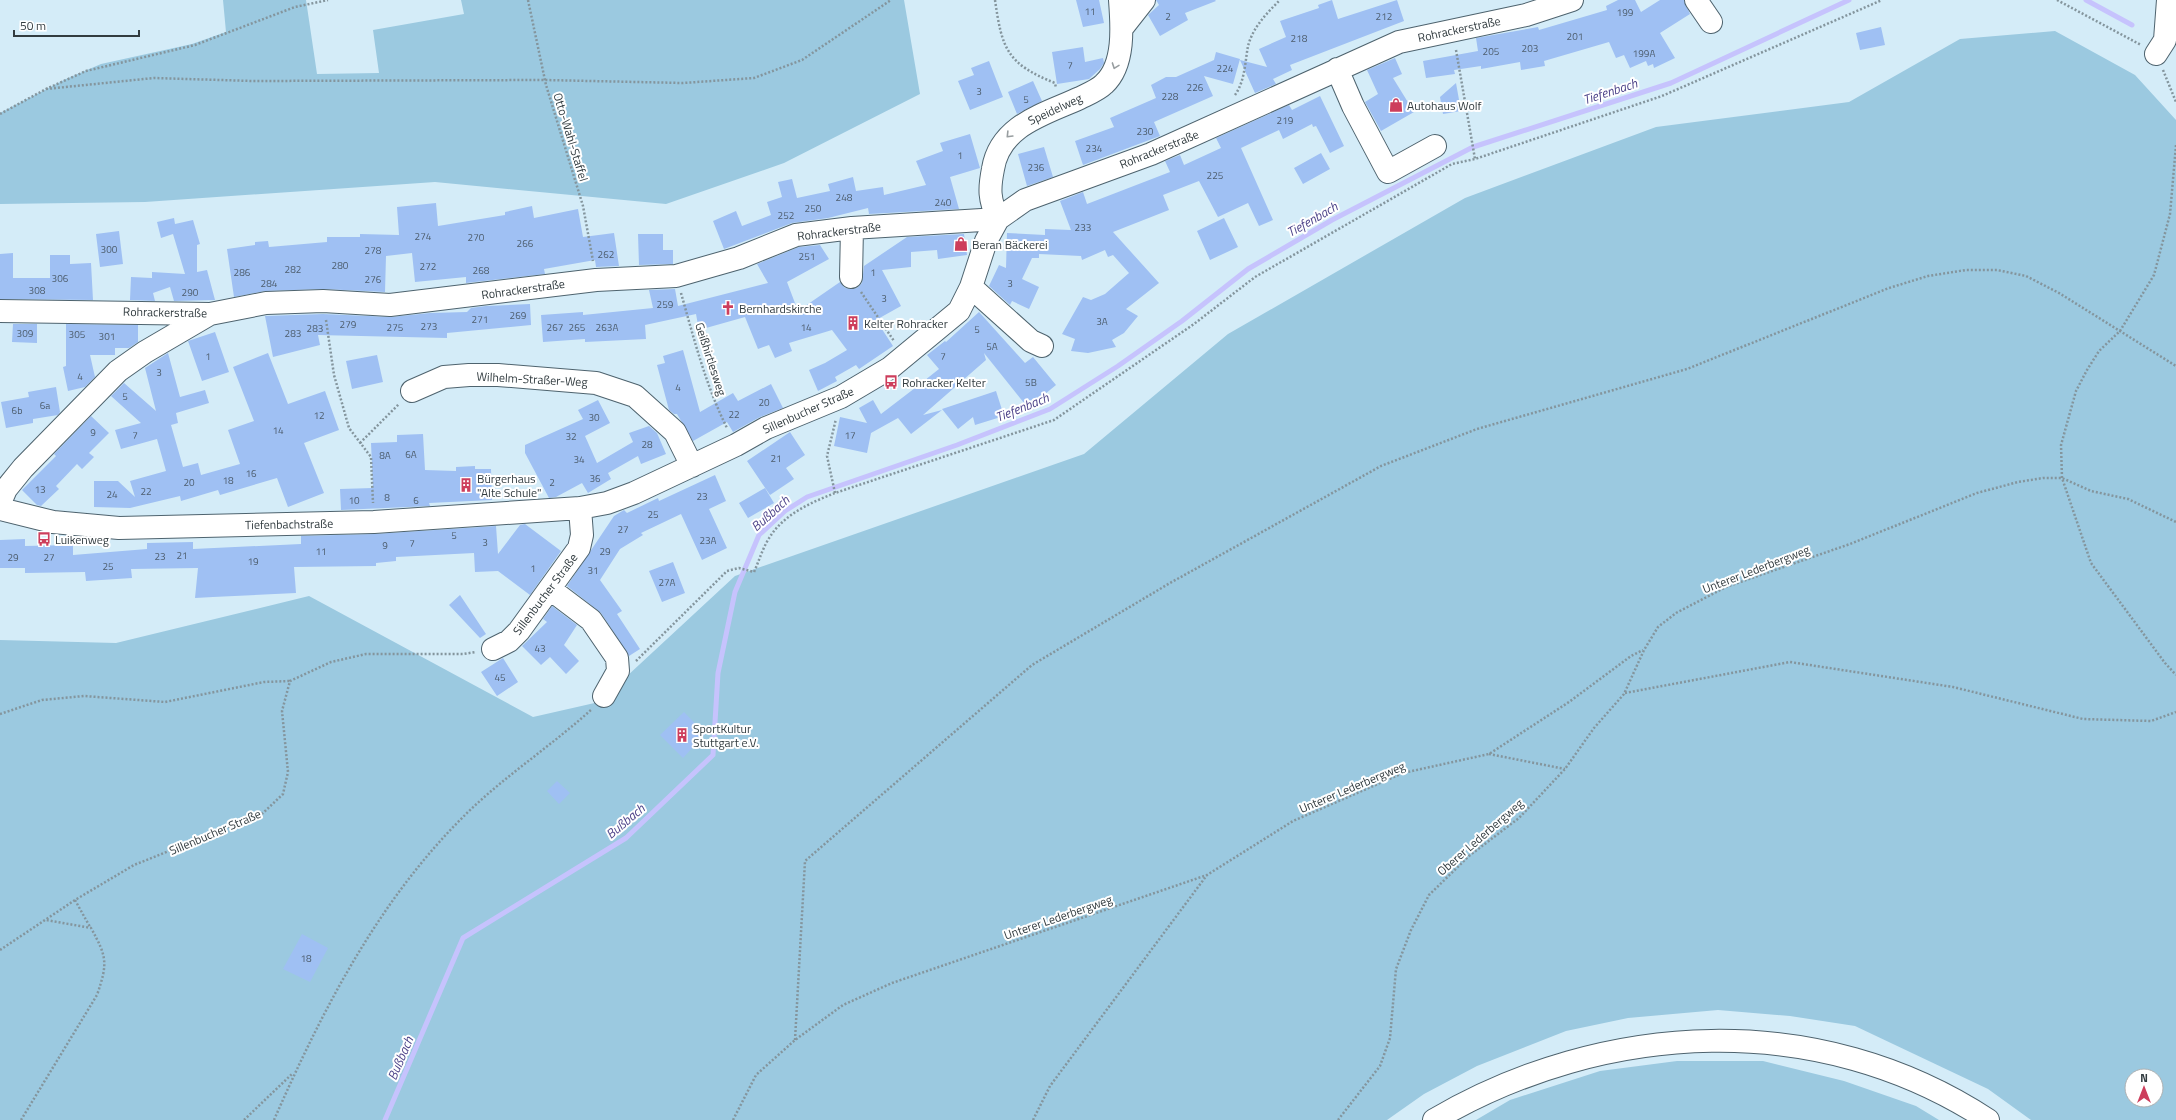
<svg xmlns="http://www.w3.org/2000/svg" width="2176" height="1120" font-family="'Titillium Web',sans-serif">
<rect width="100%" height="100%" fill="#d4ecf8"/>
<path fill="#9bc9e0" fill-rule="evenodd" d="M223,0H306L317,74L379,73L373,30L464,14L461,0H904L920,94L784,163L666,204L435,182L145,202L0,204V113L66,79L101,64L192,44L226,32Z
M2055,31L2135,75L2176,120V1120H2031L1988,1089L1855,1026L1790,1016L1718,1010L1628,1018L1566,1031L1477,1066L1424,1094L1387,1120H0V640L116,643L309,596L533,717L599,702L735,576L1084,454L1228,334L1465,198L1656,127L1849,102L1960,39ZM2132,1076H2156V1100H2132Z
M1677,1061H1763L1844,1081L1916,1106L1939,1120H1476L1510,1100L1600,1071Z"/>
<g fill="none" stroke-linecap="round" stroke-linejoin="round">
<path stroke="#c6c3fd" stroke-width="5" d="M2086,0L2132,25
M385,1120L463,938L626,838L713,755L718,673L735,592L759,535L785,511L807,497L957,445L1050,409L1118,366L1182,321L1248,269L1332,220L1473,147L1671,83L1849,0"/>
</g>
<path fill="#9fc0f3" d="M1076,0H1099L1104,23L1083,27Z
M1156,0H1215L1216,1L1185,13L1188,20L1160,36L1148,15L1159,5Z
M1332,0L1338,19L1397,0L1404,21L1290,65L1292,70L1273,79L1276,84L1255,93L1240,60L1267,67L1259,49L1286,37L1280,21L1319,8L1318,5Z
M1618,0H1635L1641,12L1660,0H1684L1690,14L1660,33L1675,58L1654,68L1653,64L1648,66L1646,61L1630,68L1624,55L1616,58L1609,42L1544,61L1545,66L1521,70L1520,62L1481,69V66L1454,70L1455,74L1426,78L1423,61L1478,51L1476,38L1538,27L1539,30L1607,10L1606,6Z
M1881,27L1885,45L1860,50L1856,33Z
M1083,47L1085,62L1103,58L1104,63L1100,69L1089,79L1057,84L1052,52Z
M1216,52L1240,59L1233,84L1204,76L1213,96L1154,122L1160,136L1083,165L1075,141L1114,127L1110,118L1156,98L1151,85L1166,77H1176L1214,60Z
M1395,58L1402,74L1393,78L1414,112L1381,131L1365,102L1378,94L1367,70Z
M989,61L1003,97L970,110L958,81L974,75L971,68Z
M1033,81L1042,101L1017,114L1008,92Z
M1456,83L1461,111L1443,114L1440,97Z
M1320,96L1344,146L1330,153L1316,126L1313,127L1312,124L1283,139L1279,130L1241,148L1273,220L1259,226L1248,203L1218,217L1199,181L1163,195L1169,210L1113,232L1159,283L1126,309L1138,316L1124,333L1112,340L1116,347L1088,353L1071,351L1075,339L1062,334L1083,297L1091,300L1105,294L1129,273L1113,255L1108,257L1105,250L1082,260L1081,256L1039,254V258H1032L1022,279L1039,287L1029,309L1012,301L1010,305L989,286L999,265L1006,268L1007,233L1045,235V229L1071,230L1060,201L1083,192L1087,204L1170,172L1165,161L1180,155L1184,165L1221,148L1216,138L1289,105L1292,110Z
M970,134L980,168L950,177L959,209L869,214L868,208L828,218L792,223L724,249L713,221L736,211L742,226L771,215L767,202L782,197L778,182L792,179L797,198L830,191L828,184L853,177L856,191L883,187L884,195L926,185L916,161L943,151L940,143Z
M1044,147L1053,177L1027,186L1018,154Z
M1321,153L1330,169L1303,184L1294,168Z
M436,203L438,226L505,215V212L532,206L534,218L578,209L583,237L614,233L619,266L596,267L595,260L544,269L545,274L466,283V277L415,282L412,253L386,256L385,292L323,289L265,291L234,297L227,249L255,245V242L268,241L269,247L327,242V237H360V234L399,235L397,207Z
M174,218L175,224L193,220L200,244L197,245V272L207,270L215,300L174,301L170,287L153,293L155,301L130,300L131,277L152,278V272L185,274L173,234L161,238L157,222Z
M1224,218L1238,247L1210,260L1197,231Z
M119,231L123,264L100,267L96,234Z
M638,234H663V250H673V264L639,265Z
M964,234L967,255L938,259L937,250L911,252V267L882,270L901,306L876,320L893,346L859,369L856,365L835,377L837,381L818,391L809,370L825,363L847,350L832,330L789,343L792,351L775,358L769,345L758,349L745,317L706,328L705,324L698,325L696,314L645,325L646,339L585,342V339L543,342L541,315L583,312V315L653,308L649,290L675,289L678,306L768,283L757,264L799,247L820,245L829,259L787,282L798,311L840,282L845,288L851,289L857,288L862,283L864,266L907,237Z
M13,253V278H50V255H70V264L91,263L93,300L0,299V254Z
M530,304L531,325L447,333V338L318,335L320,345L273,357L265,316L323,314L391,317L430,313L467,312L471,308L486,306Z
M979,312L1025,363L1033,357L1056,385L1028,408L984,353L986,360L923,415L942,410L911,434L898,418L871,433L867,453L834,446L840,417L867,423L859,408L873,400L881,414L915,388L939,369L927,355L945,341L946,342Z
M13,324H37V343L12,342Z
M66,324L138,325V342L129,348H115V355H90L95,377L85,387L68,391L63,367L66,366Z
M215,332L229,372L202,381L188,341Z
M683,350L700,412L733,393L738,401L771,384L783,408L760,417L733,432L727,422L693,441L677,414H674L669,410L657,365L665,363L663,356Z
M168,353L180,397L205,390L209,403L176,413L178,423L171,425L183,467L198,463L201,475L240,464L228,430L254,421L233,367L268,353L288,404L325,391L339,430L304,443L324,493L288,507L277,478L220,495L218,490L181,501L180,496L130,508L94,507V481H118L135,497L130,481L166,471L157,439L121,449L115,430L141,423L111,396L124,383L156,411L145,368Z
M377,355L383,382L352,389L346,361Z
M56,387L60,412L58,415L33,419V423L6,428L1,402L29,397L28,392Z
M996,391L1004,416L975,425L973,417L958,429L942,409Z
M598,400L610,423L585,436L597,463L633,442L629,433L649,426L657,433L666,454L641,464L638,456L608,473L611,479L588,493L582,483L556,497L549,498L525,453V445L583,419L578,410Z
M91,416L109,433L89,453L94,457L82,469L77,464L56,486L59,489L41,506L37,505L22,490L56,456L54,454Z
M790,432L805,455L786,468L794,479L770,495L747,461Z
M423,434L425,470L456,471V467L475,466V469H491L492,500L429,503L430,506L341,510L340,489L373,488L371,443L397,442V435Z
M715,475L726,501L709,509L727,548L702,560L681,514L641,533L643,535L620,549L600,580L622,611L617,614L640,649L629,656L601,613L567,586L614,516L624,510L627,513L658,498L659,501Z
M765,488L774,503L748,518L739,503Z
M525,524L561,551L530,595L498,571L475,572L474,553L396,557V561L376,563V566L294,567L296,593L213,597L195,598L198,568L131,569L132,578L86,581L85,572L25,573V568H0V540L25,539V546L73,545V555L147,549V543L193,542V549L301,544V536L374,534L496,526L498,554L520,525Z
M673,562L685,593L662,602L649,571Z
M460,595L486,634L480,638L449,605Z
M552,606L577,625L564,645L579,661L566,674L550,657L541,665L522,646L547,622L543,619Z
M503,658L518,682L497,696L481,672Z
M684,712L705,734L683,758L660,735Z
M557,781L570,793L559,804L547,791Z
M302,934L328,948L310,982L283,969Z"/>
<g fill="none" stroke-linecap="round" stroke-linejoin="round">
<defs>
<path id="minor" d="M1696,0L1711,22
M1122,28L1144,0
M2156,54L2165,40L2168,0
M1337,69L1353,106L1388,172L1435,146
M998,219C989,199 989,189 993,169C1000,125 1045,114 1080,98C1088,94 1098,90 1104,84C1125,65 1122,26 1120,0
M851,277L852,228
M971,287L1031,341L1042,346
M0,311L210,314L266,303L323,301L390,305L596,280L676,276L739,258L796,235L852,228L998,219L1025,200L1151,154L1399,42L1526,15L1572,0
M412,391L444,377L469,375H498L596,383L635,396L675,432L692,466
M0,503L6,489L23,468L118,371L145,352L210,314
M0,509L53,522L119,528L374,522L580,508L607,503L634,493L736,445L766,428L841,397L890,368L959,311L971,287L986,241L998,219
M550,589L591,620L617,658L618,671L604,696
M493,649L509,641L519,631L579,548L582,535L580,508"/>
<path id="major" d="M1434,1120C1605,1020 1819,1009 1988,1120"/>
</defs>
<use href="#minor" stroke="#4e636e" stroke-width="24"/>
<use href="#major" stroke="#4e636e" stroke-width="24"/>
<path stroke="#84959d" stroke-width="2.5" stroke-dasharray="2 2" stroke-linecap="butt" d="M528,0L546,85L583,206L593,261
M995,0C1002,49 1007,64 1055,83L1056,88
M2057,0L2141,45
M1456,50L1475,159
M2163,70L2176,102
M46,89L154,78L253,81L545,80L683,83L754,78L802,60L891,0
M1235,95C1245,81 1245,62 1248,46C1253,27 1267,13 1280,0
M0,114L46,89L86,71L195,45L295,7L328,0
M2176,145L2170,214L2154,275L2120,331L2099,351L2087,370L2076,391L2061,445L2062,478L2091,563L2165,663L2176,675
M861,292L894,341
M681,293C694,339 706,386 727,428
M326,320L334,375L349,428L371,457L373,503
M360,443L399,404
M835,493L827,456L836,419
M636,661L727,571L739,568L754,572C759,561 762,550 768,540C782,515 810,503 835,493L1054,420L1194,324L1255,277L1452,164L1475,159L1662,96L1882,0
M1625,693L1790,662L1953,687L2083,719L2151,721L2176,712
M0,714L42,700L84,696L165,702L264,682L290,681
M1489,754L1565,769
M75,900L90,927
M0,950L75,900L134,865L263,813L283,794L288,772L282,711L290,681L331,662L366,654H463L476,652
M795,1040L805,861L1032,665L1170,583L1381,466L1477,429L1687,369L1889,288L1928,276L1966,270H1997L2026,276L2059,293L2176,366
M21,1120L97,995C108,963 107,957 91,928L46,920
M244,1120L293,1073
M274,1120C321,1013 376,905 460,820C500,779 549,748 592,709
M733,1120L756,1075L795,1040L843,1005L892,983L1207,875L1293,821L1403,773L1489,754L1569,702L1631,656L1643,650
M1033,1120L1050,1086L1207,875
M1338,1120L1380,1066L1390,1038L1396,969L1411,930L1429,895L1469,856L1519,818L1565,769L1594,728L1624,694L1644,650L1658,627L1676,613L1726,587L1850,544L1977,493L2018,482L2043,478H2062L2091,491L2128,499L2176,522"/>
<use href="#minor" stroke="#fff" stroke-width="22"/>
<use href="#major" stroke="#fff" stroke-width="22"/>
</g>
<defs><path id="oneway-chevron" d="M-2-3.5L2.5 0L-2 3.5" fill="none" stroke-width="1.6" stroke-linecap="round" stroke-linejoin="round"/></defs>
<g stroke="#989ea0">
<use href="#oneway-chevron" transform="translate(1115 66) rotate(110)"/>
<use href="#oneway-chevron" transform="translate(1009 135) rotate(134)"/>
</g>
<defs>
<symbol id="shop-bare" viewBox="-9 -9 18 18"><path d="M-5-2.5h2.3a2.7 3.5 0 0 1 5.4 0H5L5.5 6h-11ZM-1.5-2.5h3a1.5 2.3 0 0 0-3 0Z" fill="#cd3e5c" stroke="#fff" stroke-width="2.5" paint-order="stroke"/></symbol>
<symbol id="church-bare" viewBox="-9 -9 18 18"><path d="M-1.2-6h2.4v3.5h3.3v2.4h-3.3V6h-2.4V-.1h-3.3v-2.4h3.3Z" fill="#cd3e5c" stroke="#fff" stroke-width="2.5" paint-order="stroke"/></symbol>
<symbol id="building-bare" viewBox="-9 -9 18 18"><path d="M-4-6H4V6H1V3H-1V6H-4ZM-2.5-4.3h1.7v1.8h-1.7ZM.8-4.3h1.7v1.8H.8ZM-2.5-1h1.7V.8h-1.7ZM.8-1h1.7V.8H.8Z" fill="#cd3e5c" stroke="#fff" stroke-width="2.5" paint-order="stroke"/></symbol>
<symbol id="bus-bare" viewBox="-9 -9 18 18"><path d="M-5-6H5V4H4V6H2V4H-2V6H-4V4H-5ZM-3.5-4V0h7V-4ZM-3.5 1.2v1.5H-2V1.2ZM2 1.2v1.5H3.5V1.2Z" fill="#cd3e5c" stroke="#fff" stroke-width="2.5" paint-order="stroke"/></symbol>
</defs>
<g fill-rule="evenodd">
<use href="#shop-bare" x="1386" y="95" width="20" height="20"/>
<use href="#shop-bare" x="951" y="234" width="20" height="20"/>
<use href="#church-bare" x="718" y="298" width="20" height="20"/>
<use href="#building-bare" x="843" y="313" width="20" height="20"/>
<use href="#bus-bare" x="881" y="372" width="20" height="20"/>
<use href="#building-bare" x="456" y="475" width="20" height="20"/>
<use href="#bus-bare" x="34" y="529" width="20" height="20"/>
<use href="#building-bare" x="672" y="725" width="20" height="20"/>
</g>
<g text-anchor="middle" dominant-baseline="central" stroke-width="4" stroke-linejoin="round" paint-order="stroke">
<g font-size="10" fill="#4d5d6d">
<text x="1090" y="11">11</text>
<text x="1625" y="12">199</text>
<text x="1168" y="16">2</text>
<text x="1384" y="16">212</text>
<text x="1575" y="36">201</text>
<text x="1299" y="38">218</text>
<text x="1530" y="48">203</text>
<text x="1491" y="51">205</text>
<text x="1644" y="53">199A</text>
<text x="1070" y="65">7</text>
<text x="1225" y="68">224</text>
<text x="1195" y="87">226</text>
<text x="979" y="91">3</text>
<text x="1170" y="96">228</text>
<text x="1026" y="99">5</text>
<text x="1285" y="120">219</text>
<text x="1145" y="131">230</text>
<text x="1094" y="148">234</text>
<text x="960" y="155">1</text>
<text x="1036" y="167">236</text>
<text x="1215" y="175">225</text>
<text x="844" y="197">248</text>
<text x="943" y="202">240</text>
<text x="813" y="208">250</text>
<text x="786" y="215">252</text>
<text x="1083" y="227">233</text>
<text x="423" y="236">274</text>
<text x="476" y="237">270</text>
<text x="525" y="243">266</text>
<text x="109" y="249">300</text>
<text x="373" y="250">278</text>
<text x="606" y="254">262</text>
<text x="807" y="256">251</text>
<text x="340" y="265">280</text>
<text x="428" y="266">272</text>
<text x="293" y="269">282</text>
<text x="481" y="270">268</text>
<text x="242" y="272">286</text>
<text x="873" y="272">1</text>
<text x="60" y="278">306</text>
<text x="373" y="279">276</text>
<text x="269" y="283">284</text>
<text x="1010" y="283">3</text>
<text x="37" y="290">308</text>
<text x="190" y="292">290</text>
<text x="884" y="298">3</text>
<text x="665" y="304">259</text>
<text x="518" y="315">269</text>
<text x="480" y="319">271</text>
<text x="1102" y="321">3A</text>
<text x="348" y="324">279</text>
<text x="429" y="326">273</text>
<text x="395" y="327">275</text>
<text x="555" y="327">267</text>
<text x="577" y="327">265</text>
<text x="607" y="327">263A</text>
<text x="806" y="327">14</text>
<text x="315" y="328">283</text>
<text x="977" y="329">5</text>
<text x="25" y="333">309</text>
<text x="293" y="333">283</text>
<text x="77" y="334">305</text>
<text x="107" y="336">301</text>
<text x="992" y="346">5A</text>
<text x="208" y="356">1</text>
<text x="943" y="356">7</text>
<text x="159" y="372">3</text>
<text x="80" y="376">4</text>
<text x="1031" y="382">5B</text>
<text x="678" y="387">4</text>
<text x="125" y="396">5</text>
<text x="764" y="402">20</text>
<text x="45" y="405">6a</text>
<text x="17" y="410">6b</text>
<text x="734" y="414">22</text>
<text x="319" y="415">12</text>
<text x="594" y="417">30</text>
<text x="278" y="430">14</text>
<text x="93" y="432">9</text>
<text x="135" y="435">7</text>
<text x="850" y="435">17</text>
<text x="571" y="436">32</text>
<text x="647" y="444">28</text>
<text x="411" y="454">6A</text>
<text x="385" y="455">8A</text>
<text x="776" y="458">21</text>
<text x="579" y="459">34</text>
<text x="251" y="473">16</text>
<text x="595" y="478">36</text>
<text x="228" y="480">18</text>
<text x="189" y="482">20</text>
<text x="552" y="482">2</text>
<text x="40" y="489">13</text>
<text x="146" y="491">22</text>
<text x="112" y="494">24</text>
<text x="702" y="496">23</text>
<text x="387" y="497">8</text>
<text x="354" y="500">10</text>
<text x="416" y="500">6</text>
<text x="653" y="514">25</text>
<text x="623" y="529">27</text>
<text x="454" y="535">5</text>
<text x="708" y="540">23A</text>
<text x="485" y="542">3</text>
<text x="412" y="543">7</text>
<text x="385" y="545">9</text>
<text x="321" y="551">11</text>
<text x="605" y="551">29</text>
<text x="182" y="555">21</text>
<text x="160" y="556">23</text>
<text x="13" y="557">29</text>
<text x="49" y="557">27</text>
<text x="253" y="561">19</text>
<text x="108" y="566">25</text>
<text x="533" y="568">1</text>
<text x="593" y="570">31</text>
<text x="667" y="582">27A</text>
<text x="540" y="648">43</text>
<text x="500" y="677">45</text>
<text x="306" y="958">18</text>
</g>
<g font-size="12" fill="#323c40" stroke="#fff">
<text transform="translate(1459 29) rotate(-12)">Rohrackerstraße</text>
<text transform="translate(1055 109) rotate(-25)">Speidelweg</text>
<text transform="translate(571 137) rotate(73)">Otto-Wahl-Staffel</text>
<text transform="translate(1159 149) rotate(-22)">Rohrackerstraße</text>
<text transform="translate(839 231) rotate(-7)">Rohrackerstraße</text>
<text transform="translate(523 289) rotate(-8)">Rohrackerstraße</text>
<text transform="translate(165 312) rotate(1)">Rohrackerstraße</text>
<text transform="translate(711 359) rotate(72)">Geißhirtlesweg</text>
<text transform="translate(532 379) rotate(3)">Wilhelm-Straßer-Weg</text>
<text transform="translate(808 410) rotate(-24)">Sillenbucher Straße</text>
<text transform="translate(289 524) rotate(-1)">Tiefenbachstraße</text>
<text transform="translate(1756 569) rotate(-21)">Unterer Lederbergweg</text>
<text transform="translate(545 594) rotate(-53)">Sillenbucher Straße</text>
<text transform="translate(1352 787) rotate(-23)">Unterer Lederbergweg</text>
<text transform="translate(215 832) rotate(-23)">Sillenbucher Straße</text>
<text transform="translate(1480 837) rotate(-41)">Oberer Lederbergweg</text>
<text transform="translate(1058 917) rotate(-19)">Unterer Lederbergweg</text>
</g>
<g font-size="12" fill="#323c40" stroke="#fff" text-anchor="start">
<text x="1407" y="105">Autohaus Wolf</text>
<text x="972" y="244">Beran Bäckerei</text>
<text x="739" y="308">Bernhardskirche</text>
<text x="864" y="323">Kelter Rohracker</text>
<text x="902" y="382">Rohracker Kelter</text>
<text x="477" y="478">Bürgerhaus<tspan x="477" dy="14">"Alte Schule"</tspan></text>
<text x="55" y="539">Luikenweg</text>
<text x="693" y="728">SportKultur<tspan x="693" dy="14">Stuttgart e.V.</tspan></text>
</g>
<g font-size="13" font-style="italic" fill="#4d4389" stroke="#fff">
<text transform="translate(1610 91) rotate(-18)">Tiefenbach</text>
<text transform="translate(1312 219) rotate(-30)">Tiefenbach</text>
<text transform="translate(1022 407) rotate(-22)">Tiefenbach</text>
<text transform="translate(770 513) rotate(-42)">Bußbach</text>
<text transform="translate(625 821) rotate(-40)">Bußbach</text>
<text transform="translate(400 1058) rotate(-67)">Bußbach</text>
</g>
</g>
<g transform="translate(2144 1088)"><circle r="19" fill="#ffffff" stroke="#adb1b3"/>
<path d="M0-3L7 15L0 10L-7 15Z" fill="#cd3e5c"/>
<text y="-6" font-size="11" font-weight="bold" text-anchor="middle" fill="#323c40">N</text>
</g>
<path d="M14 30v6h125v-6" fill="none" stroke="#323c40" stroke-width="2"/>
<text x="20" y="30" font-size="12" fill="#323c40" stroke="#ffffff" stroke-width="3" paint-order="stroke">50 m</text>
</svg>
